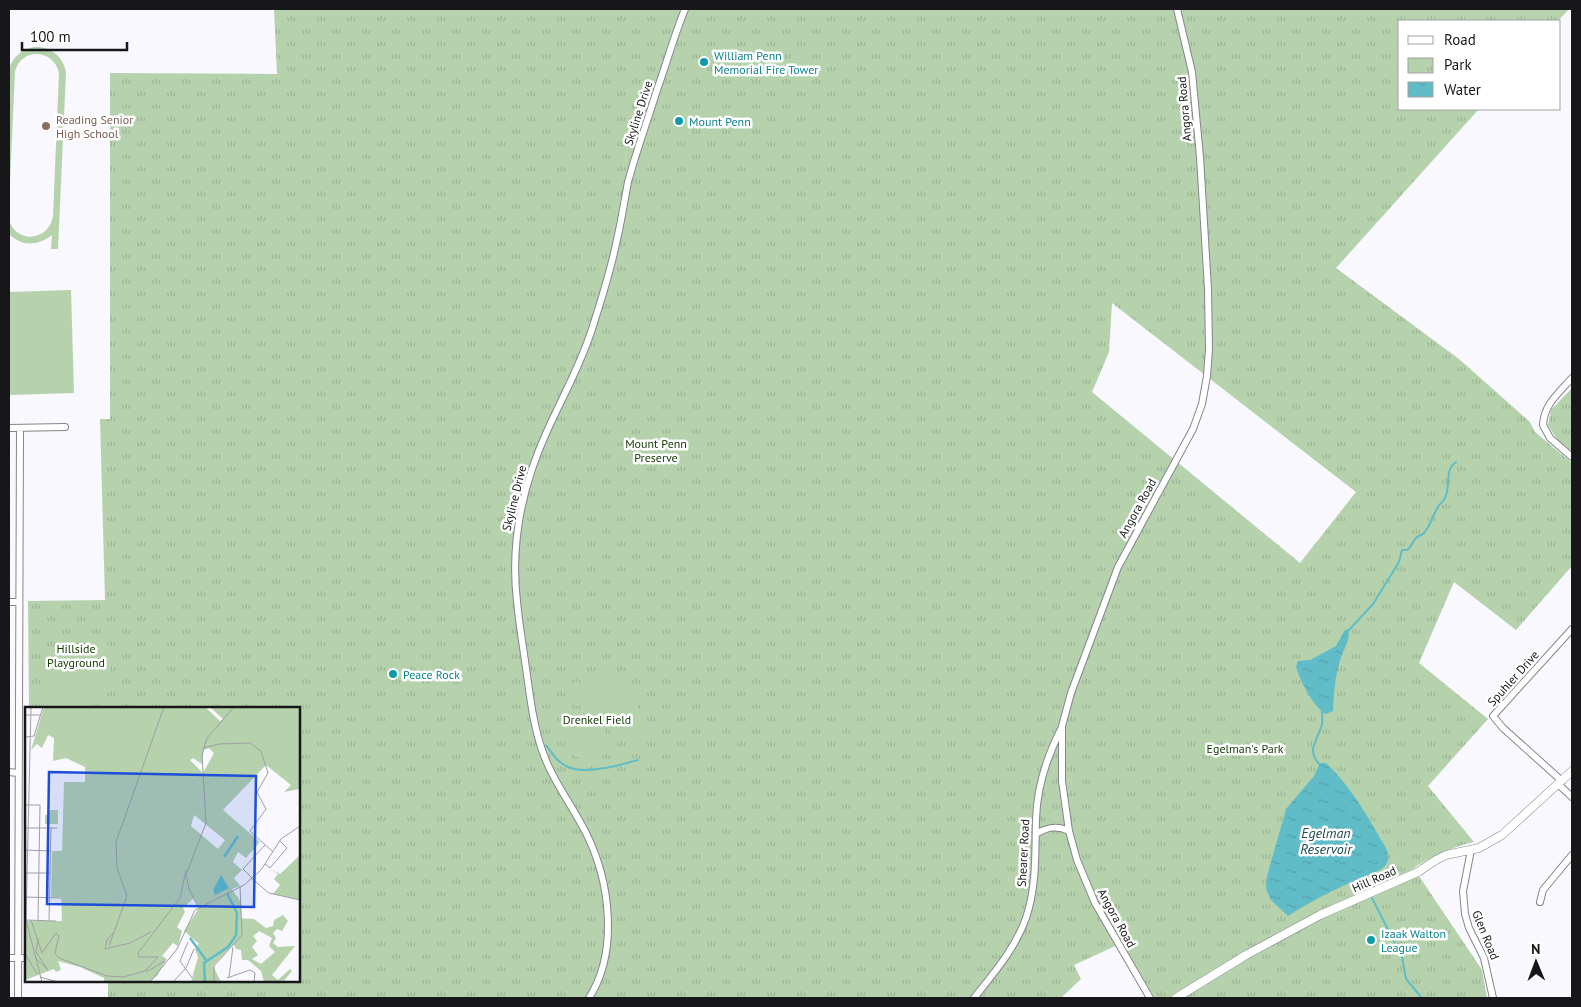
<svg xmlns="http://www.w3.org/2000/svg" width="1581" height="1007" font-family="'PT Sans',sans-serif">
<defs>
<pattern id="park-tufts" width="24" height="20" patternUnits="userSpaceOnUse" patternTransform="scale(1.25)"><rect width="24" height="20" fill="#b5d2ad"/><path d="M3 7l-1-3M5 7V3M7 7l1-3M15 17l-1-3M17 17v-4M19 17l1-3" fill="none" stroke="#9bb494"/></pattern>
<pattern id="water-ripples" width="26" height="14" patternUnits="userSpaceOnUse" patternTransform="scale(1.25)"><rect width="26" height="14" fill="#60bcc7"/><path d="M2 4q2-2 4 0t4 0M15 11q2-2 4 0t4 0" fill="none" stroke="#53a1aa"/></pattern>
</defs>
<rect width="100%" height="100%" fill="#f8f8fe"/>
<path fill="url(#park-tufts)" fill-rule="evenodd" d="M274,9H1569L1558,21H1400V109H1479L1336,268L1459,359L1530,422L1535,432L1572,463V566L1516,630L1454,582L1419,663L1488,719L1428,786L1474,842C1452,847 1435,855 1415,867L1419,876L1482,970L1487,998H1155L1122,943L1074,965L1081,979L1061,998H108V981H299V708H29L28,601L105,600L100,419H110V73L277,74ZM1112,303L1356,492L1300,563L1092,392L1109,352Z
M1572,388V452L1558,441L1548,425L1551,410Z"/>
<path fill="#b5d2ad" d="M34,47C50,46 63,56 66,72L58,249H51L52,235C38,246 22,247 9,234V219C15,244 49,242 53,216L59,73C54,49 22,47 15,71L9,207V69C13,57 21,50 34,47Z
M71,290L74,393L9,395V292Z
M111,645C112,666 111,684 96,700C92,703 87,708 83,708C70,710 56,708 43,708V651L47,648Z
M614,675C637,679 648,703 628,720L639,719C663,735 626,760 621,732L625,722C585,732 575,681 614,675Z
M565 694a12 12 0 1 1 24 0a12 12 0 1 1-24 0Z
M565 738a21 21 0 1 1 42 0a21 21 0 1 1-42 0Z"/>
<path fill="url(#water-ripples)" d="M1348,629C1351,637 1345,647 1342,655C1335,674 1334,692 1333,711L1326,714C1313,707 1300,680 1296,667L1298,661L1310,660L1336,646L1345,630Z
M1320,763H1326C1352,787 1368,818 1386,848C1390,858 1389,864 1380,870C1348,883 1317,897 1288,916L1271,900L1266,889L1267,876L1286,809L1314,776Z"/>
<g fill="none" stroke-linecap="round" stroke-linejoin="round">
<path stroke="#60bcc7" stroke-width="2" d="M1348,631L1373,604L1399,562L1402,550H1407C1412,547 1412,542 1416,538C1418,536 1421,535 1423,534C1431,526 1432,516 1438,507C1440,503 1444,501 1445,498C1451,486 1444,470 1456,462
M546,745C552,753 558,763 568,767C586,775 620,765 638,760
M1320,765C1305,749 1318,741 1322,724C1323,720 1322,716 1322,712
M1372,898L1402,957L1406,979L1422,998"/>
<defs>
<path id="minor" d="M1572,378C1559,393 1544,404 1543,425L1550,438L1572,457
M9,428L65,427
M9,602H19
M9,772L18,773
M1562,781L1503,728L1493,716L1572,629
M1559,785L1572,797
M1036,834C1047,827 1057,825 1069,831
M1471,850L1463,891L1465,914L1469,928L1484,958L1493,998
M1540,902L1543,890L1572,855
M9,958H26
M18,998L20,428
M589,998C619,951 610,881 586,833C572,805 552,780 542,750C533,724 530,696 526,668C523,646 519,624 517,601C510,541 523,483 548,429C563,396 581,364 592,329C601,301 610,273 616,244C621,223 624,203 628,182C636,152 647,122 656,93C666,65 674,36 685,9
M974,998C994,973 1015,949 1026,918C1037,885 1035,853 1036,819C1037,786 1047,756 1062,727
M1150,998L1095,903L1077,860L1069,831L1062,781V726L1071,693L1118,567L1193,429L1202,404L1207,376L1209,349L1208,289L1200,157L1192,72L1177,9"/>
<path id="tertiary" d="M1176,998L1246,955L1320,915L1418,872L1436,860L1446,855L1479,848L1502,835L1572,771"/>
</defs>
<use href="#minor" stroke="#85858d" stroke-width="8"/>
<use href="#tertiary" stroke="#85858d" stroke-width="9"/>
<use href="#minor" stroke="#fff" stroke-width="6"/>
<use href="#tertiary" stroke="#fff" stroke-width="8"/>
</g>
<g fill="#0f9aa8" stroke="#fff" stroke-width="2">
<circle cx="704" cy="62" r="5"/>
<circle cx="679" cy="121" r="5"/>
<circle cx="393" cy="674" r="5"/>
<circle cx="1371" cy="940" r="5"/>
</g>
<circle fill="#8d6e63" stroke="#fff" stroke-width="2" cx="46" cy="126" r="5"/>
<g text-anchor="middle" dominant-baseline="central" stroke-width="5" stroke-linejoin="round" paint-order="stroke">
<g font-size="12" fill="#0d838f" stroke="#fff" text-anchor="start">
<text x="714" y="55">William Penn<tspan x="714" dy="14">Memorial Fire Tower</tspan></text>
<text x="689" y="121">Mount Penn</text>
<text x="403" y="674">Peace Rock</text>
<text x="1381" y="933">Izaak Walton<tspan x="1381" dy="14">League</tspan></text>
</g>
<g font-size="12" fill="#17171a" stroke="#fff">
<text transform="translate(1184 109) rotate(-95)">Angora Road</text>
<text transform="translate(638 113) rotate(-72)">Skyline Drive</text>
<text transform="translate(514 498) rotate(-76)">Skyline Drive</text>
<text transform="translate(1137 508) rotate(-61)">Angora Road</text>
<text transform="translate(1513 678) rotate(-48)">Spuhler Drive</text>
<text transform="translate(1023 853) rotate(-87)">Shearer Road</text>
<text transform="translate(1374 879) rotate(-24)">Hill Road</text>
<text transform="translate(1117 918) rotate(61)">Angora Road</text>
<text transform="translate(1486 935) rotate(68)">Glen Road</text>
</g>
<g font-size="12" fill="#785e54" stroke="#fff" text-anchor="start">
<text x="56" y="119">Reading Senior<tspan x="56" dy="14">High School</tspan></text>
</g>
<g font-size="12" fill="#113a01" stroke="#fff">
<text x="656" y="443">Mount Penn<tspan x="656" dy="14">Preserve</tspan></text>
<text x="76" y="648">Hillside<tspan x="76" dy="14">Playground</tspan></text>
<text x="597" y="719">Drenkel Field</text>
<text x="1245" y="748">Egelman's Park</text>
</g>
<g font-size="14" font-style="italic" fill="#214b50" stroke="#fff">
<text x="1326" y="833">Egelman<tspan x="1326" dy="16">Reservoir</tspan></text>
</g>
</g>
<g transform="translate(25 707)">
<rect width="275" height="275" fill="#f8f8fe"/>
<path d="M258,208L263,214L257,224L252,222L248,226L251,231L248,236L253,240L270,239L247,268L253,273L265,262L267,264L258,275H239L236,264L223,253H217L216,243L211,242L201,220L206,211L229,212L241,221L248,219L249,213ZM234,224L247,231L244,239L250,245L236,257L227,252L233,248L227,240L232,234L228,229Z" fill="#b5d2ad" fill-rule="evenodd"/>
<path d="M19,0H180L195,14L198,12L185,0H275V82L259,85L266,78L241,58L198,103L235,135L221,151L213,145L208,155L217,163L209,171L215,179L207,182L216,195L217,228L188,259L196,275H166L173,250L170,242L174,237L159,224L174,201L169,191L158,201L160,205L152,220L157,224L153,239L148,236L137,249L142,252L132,269L124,275H79V271L55,260L33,254L36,263L31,265L29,262L0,273V214H37L36,190H26L27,144H37L39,75H60V60L41,51L28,54L29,31L23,28L17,41L12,37L6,43ZM184,41L189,46L178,66L165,53L168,51L177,57L179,43ZM169,108L200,133L193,142L166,119ZM275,148V193L248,187L255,178L249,172L253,167L245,162L255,167Z" fill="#b5d2ad" fill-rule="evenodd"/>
<path d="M25,103H33V117H20V108L24,107ZM177 208a9 9 0 1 1 18 0a9 9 0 1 1-18 0Z" fill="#b5d2ad"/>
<path d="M196,168L204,181L190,188L188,183Z" fill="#60bcc7"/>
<path fill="none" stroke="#60bcc7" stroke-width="2.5" d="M199,150L213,129M165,231L181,253M180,275L179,256L203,240L211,228L212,206L202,186"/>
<path fill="none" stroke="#9e9ea3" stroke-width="1" d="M6,0L1,213L17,275M0,8H16M0,30L9,29L18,0M178,41L194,37L225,36L236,44L243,66L232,85L241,102L225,124L248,145M0,98H15L13,213M0,121H32M0,143L25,144M240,157L245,161L262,141L255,134M0,166H25M226,171L244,186L275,193M227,171L218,162L240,138M0,190L36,191M173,200L164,182L161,168L181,116L177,47L182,31L209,0M0,213L31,214M6,213L17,246L31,226L34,229L30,246L34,251L82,269L98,270L120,264L133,250H114L113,246L155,191L161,163M24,213L26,121M88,226L82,233L80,242L105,236L126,225M163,235L155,254L167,271M84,239L102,189L92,161L91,135L139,0M0,247L12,267M10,251L23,263L11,245L13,231M121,265L140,254M15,270L33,275M204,270L208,240M202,271L225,263L230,266L229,275M125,275L152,242L170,203L219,178L236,163L256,132L275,119M148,275L161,261L169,242M189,275V259L217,228L215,180"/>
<path fill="#1d4ed8" fill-opacity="0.15" stroke="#1d4ed8" stroke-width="2.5" d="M24,65L231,69L229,200L22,197Z"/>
<rect width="275" height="275" fill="none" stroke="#17171a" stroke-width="2.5"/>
</g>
<rect width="1581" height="1007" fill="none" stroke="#17171a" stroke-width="20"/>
<rect x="1398" y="20" width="162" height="90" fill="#ffffff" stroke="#a2a2a3"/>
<rect x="1408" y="36" width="25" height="8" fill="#ffffff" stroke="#a2a2a3"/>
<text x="1444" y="45" font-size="15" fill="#17171a">Road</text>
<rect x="1408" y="58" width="25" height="15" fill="url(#park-tufts)" stroke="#a2a2a3"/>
<text x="1444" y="70" font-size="15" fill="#17171a">Park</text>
<rect x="1408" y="82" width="25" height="15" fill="url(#water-ripples)" stroke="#a2a2a3"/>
<text x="1444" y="95" font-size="15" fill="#17171a">Water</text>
<g transform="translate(1536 962) rotate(359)" stroke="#ffffff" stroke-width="4" paint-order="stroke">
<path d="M0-4L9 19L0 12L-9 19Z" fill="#17171a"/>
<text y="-8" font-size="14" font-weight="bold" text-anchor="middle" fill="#17171a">N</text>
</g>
<path d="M22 42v8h105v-8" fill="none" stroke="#17171a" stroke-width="2.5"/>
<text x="30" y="42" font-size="15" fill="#17171a" stroke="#ffffff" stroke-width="4" paint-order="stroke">100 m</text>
</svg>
